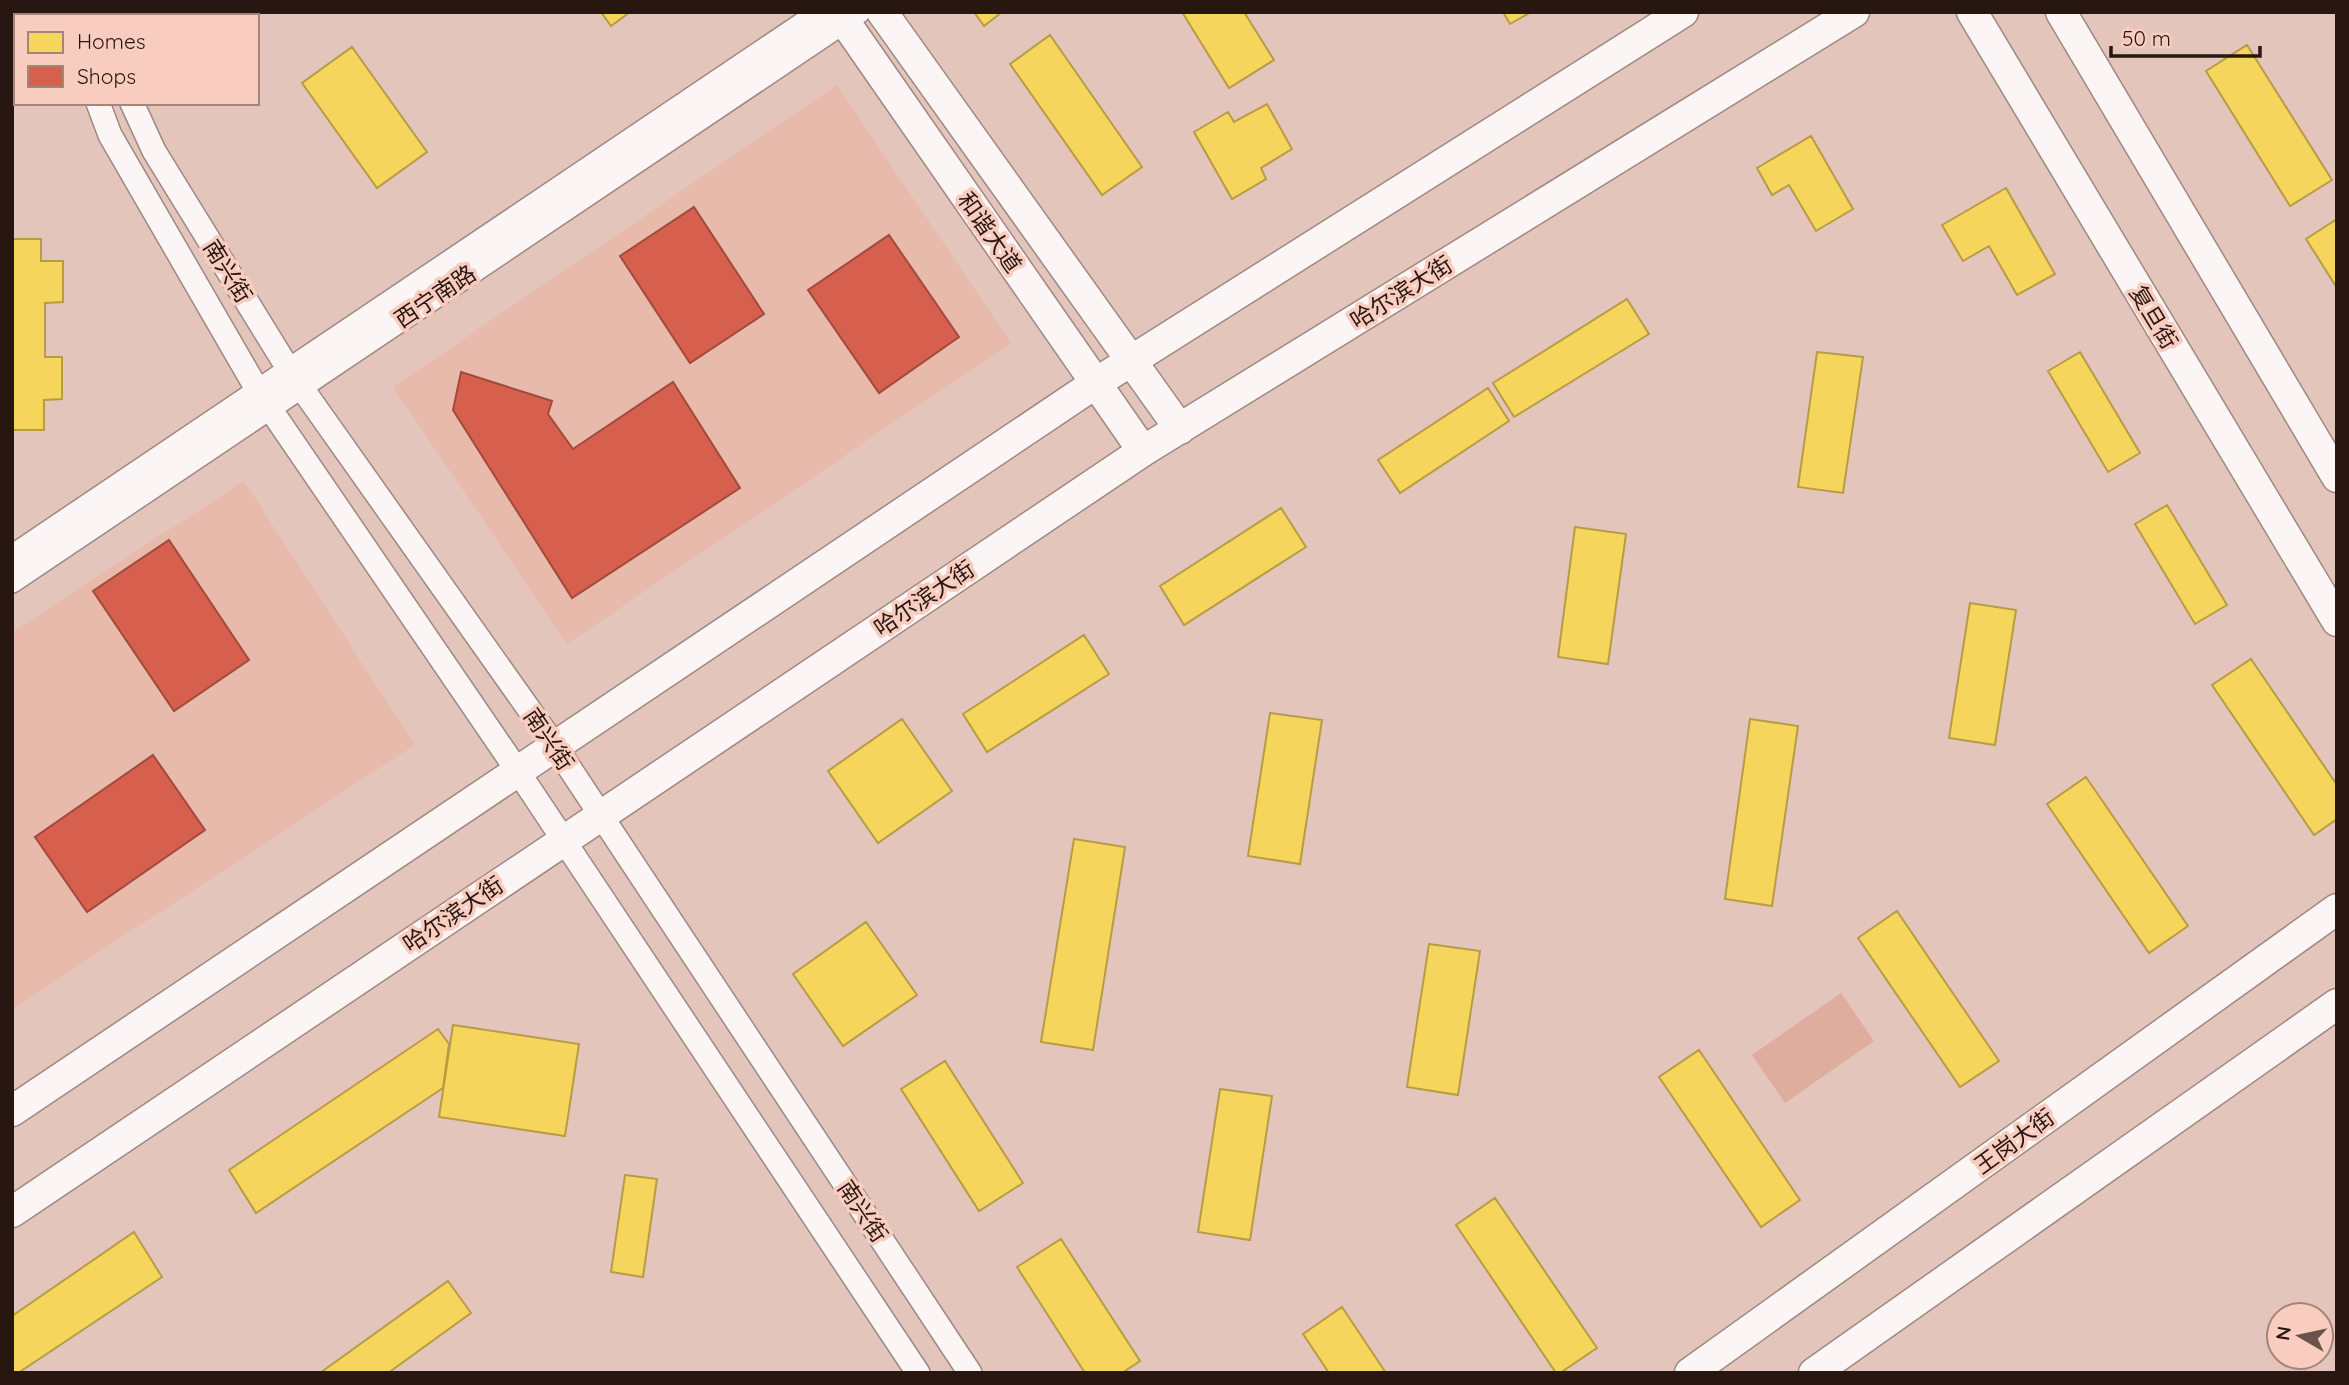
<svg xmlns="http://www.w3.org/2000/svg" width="2349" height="1385" font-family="Quicksand,'Noto Sans SC',sans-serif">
<rect width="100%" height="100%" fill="#e3c5bc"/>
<path fill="#e8baac" d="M837,85L1011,343L567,644L393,387Z
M244,481L415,745L12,1009V632Z"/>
<path fill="#dead9e" d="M1841,993L1874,1041L1785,1103L1752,1055Z"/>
<path fill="#f6d55c" stroke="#b89c45" stroke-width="2" d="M601,12H630L611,26Z
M974,12H1002L984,26Z
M1182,12H1244L1274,60L1229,88Z
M1503,12H1531L1510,24Z
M1050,35L1142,167L1102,195L1010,64Z
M2247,45L2332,180L2290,206L2206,71Z
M352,47L427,152L377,188L302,83Z
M1267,104L1292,149L1261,168L1266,179L1232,199L1194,132L1228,112L1234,122Z
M1811,136L1853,209L1816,231L1789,185L1772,195L1757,168Z
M2006,188L2055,274L2017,295L1989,246L1963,261L1942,225Z
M2337,219V288L2306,239Z
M12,239H41V261H63V302L45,303V357H62V399L44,400V430H12Z
M1627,299L1649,334L1514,417L1493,383Z
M1817,352L1863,357L1843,493L1798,487Z
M2080,352L2140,453L2108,472L2048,371Z
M1488,388L1509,421L1400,493L1378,460Z
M2167,505L2227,605L2195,624L2135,524Z
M1281,508L1306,547L1184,625L1160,586Z
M1575,527L1626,534L1608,664L1558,657Z
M1970,603L2016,610L1995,745L1949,738Z
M1084,635L1109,674L987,752L963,714Z
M2251,659L2337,785V819L2314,835L2212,685Z
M1270,713L1322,720L1300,864L1248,856Z
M902,719L952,791L878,843L828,771Z
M1750,719L1798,726L1772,906L1725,899Z
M2086,777L2188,926L2149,953L2047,804Z
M1074,839L1125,847L1093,1050L1041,1042Z
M1897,911L1999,1061L1960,1087L1858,938Z
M866,922L917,995L843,1046L793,974Z
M1429,944L1480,951L1458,1095L1407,1087Z
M453,1025L579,1044L565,1136L439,1117Z
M438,1029L449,1044L443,1088L256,1213L229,1170Z
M1699,1050L1800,1200L1761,1227L1659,1077Z
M945,1061L1023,1183L979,1211L901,1089Z
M1220,1089L1272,1096L1250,1240L1198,1232Z
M625,1175L657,1179L643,1277L611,1272Z
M1495,1198L1597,1348L1560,1373H1556L1456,1225Z
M134,1232L162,1277L18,1373H12V1316Z
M1061,1239L1140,1361L1122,1373H1085L1017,1267Z
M448,1281L471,1313L388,1373H320Z
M1342,1307L1386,1373H1329L1303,1334Z"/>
<path fill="#d6604d" stroke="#a24a3b" stroke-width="2" d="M694,207L764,314L690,363L620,256Z
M889,235L959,337L879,393L808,290Z
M461,372L552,401L548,414L573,449L673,382L740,488L572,598L453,410Z
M169,540L249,660L174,711L93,591Z
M153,755L205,830L87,912L35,837Z"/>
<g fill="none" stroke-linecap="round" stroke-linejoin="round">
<defs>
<path id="minor" d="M64,12L66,16
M97,12L98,16
M98,103L110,135L258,391L519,773L918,1373
M132,103L154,151L289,370L555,746L970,1373
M12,557L821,12
M12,581L858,12"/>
<path id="major" d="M838,12L1143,451
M882,12L1180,429
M1972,12L2337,621
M2061,12L2337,477
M12,1111L1096,383L1683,12
M12,1212L1143,451L1854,12
M1690,1373L2337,909
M1814,1373L2337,1004"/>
</defs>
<use href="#minor" stroke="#9e8881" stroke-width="26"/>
<use href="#major" stroke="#9e8881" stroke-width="33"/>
<use href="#minor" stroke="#fbf6f5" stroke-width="23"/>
<use href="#major" stroke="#fbf6f5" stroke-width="30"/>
</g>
<g text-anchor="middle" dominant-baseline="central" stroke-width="7" stroke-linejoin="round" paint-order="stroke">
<g font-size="23" fill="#281610" stroke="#f8cdc0">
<text transform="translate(990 232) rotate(55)">和谐大道</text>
<text transform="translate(228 271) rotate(58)">南兴街</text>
<text transform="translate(1401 292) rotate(-32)">哈尔滨大街</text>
<text transform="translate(435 296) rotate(-34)">西宁南路</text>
<text transform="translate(2154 317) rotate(59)">复旦街</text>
<text transform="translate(924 598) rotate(-34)">哈尔滨大街</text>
<text transform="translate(549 739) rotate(56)">南兴街</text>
<text transform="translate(453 914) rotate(-34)">哈尔滨大街</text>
<text transform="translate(2014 1141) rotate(-36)">王岗大街</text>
<text transform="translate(863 1211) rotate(56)">南兴街</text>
</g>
</g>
<rect width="2349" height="1385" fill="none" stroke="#281610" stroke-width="28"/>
<rect x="14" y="14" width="245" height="91" fill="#f8cdc0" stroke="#a5847a" stroke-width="2"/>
<rect x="28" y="32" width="35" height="21" fill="#f6d55c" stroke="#a5847a" stroke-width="2"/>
<text x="77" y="49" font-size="21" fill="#281610">Homes</text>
<rect x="28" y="66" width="35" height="21" fill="#d6604d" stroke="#a5847a" stroke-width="2"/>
<text x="77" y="84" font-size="21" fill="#281610">Shops</text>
<g transform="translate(2300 1336) rotate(279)"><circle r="33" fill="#f8cdc0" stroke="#a5847a" stroke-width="2"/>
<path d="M0-5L12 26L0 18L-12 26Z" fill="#69534c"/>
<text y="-10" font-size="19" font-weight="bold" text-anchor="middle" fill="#281610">N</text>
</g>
<path d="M2111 46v10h149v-10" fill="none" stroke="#281610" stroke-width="3.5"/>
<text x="2122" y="46" font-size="21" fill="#281610" stroke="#f8cdc0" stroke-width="5" paint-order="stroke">50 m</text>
</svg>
